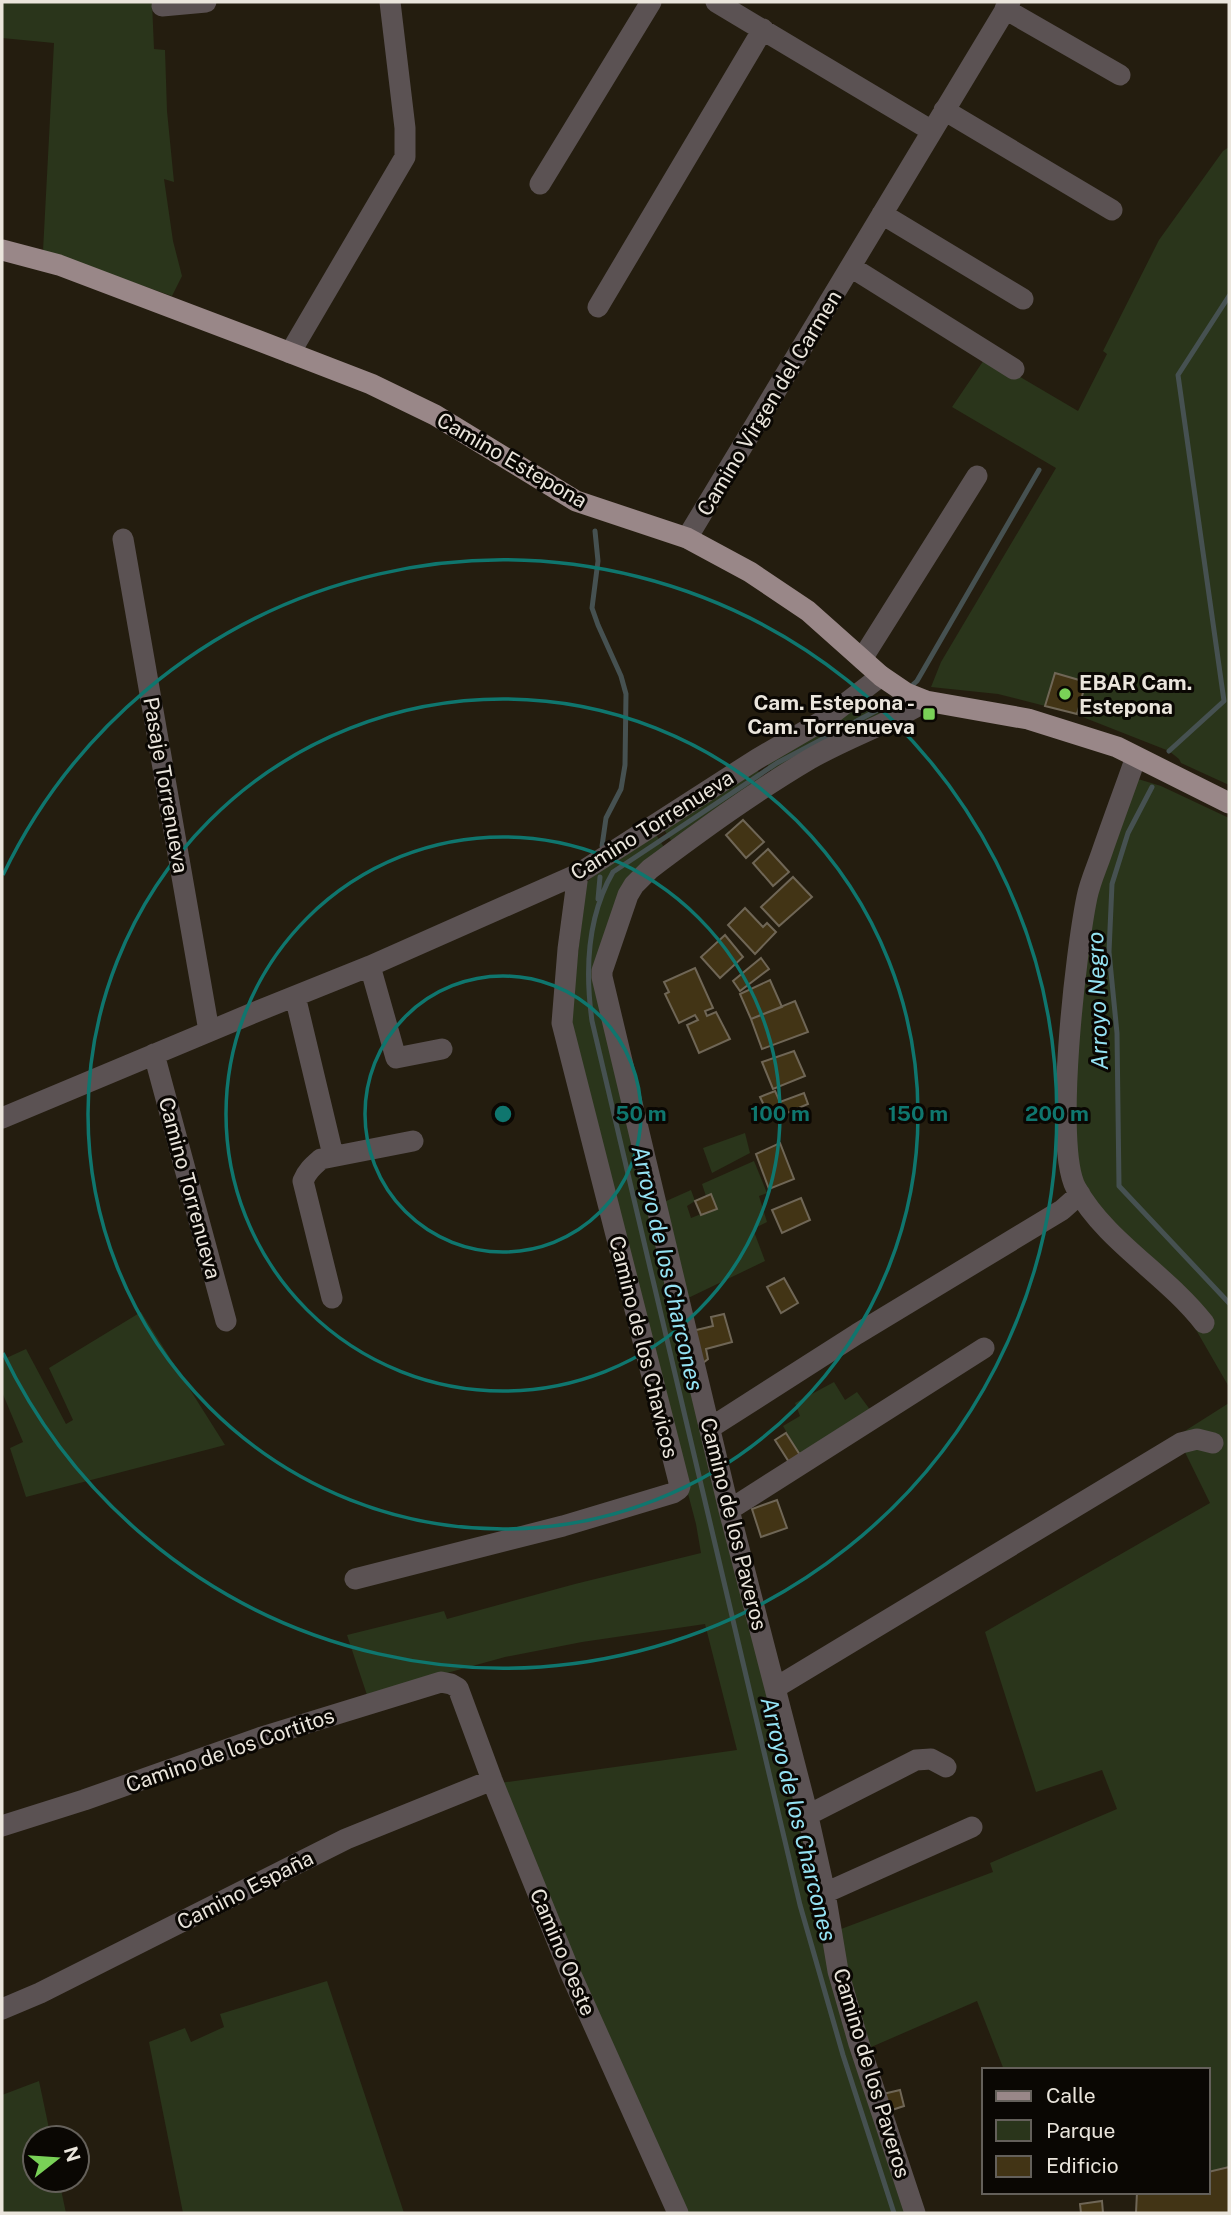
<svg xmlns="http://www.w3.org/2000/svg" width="1231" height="2215" font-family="'Public Sans',sans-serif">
<rect width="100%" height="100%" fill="#241d0f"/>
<path fill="#2a351b" d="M2,2H152L154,49L165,50L167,111L174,182L164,179L173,241L182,276L172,296L43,251L54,43L2,38Z
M1229,147V785L1181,763L1179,759L1169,751L1080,716L1077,714L1085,682L1055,673L1045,706L998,694L931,687L941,662L1056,468L952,407L986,357L1078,411L1107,354L1103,351L1159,240L1223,151Z
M880,698L903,707L773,773L765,761L852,709Z
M756,768L763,779L672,842L663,828Z
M1138,779L1161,786L1229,818V1387L1184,1309L1095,1222L1074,1150L1078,1003L1093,907Z
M655,833L667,852L630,878L597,970L798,1820L822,1936L910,2213H687L565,1945L500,1783L737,1750L705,1624L582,1642L505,1657L367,1695L347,1635L444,1611L447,1619L575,1584L701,1553L696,1524L658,1380L570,1024L586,883L598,871Z
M745,1133L750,1153L712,1173L703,1148Z
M754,1161L767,1193L759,1196L767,1222L753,1229L765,1261L684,1300L664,1202L691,1190L695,1201L687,1206L691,1218L716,1208L711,1195L706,1196L702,1184Z
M141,1312L225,1445L26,1497L10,1448L23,1442L2,1392V1360L26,1349L66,1424L73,1420L49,1368Z
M834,1382L845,1400L857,1392L871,1411L800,1455L783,1426L800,1416L795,1403Z
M1229,1403V2167L1208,2172V2070H1004L977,2001L869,2048L848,1994L841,1929L993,1872L990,1863L1117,1809L1102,1770L1036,1792L985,1632L1210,1503L1177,1436Z
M327,1981L404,2213H183L149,2042L185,2028L191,2042L224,2027L220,2014Z
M39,2081L51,2138H35V2180H59L66,2213H2V2095Z"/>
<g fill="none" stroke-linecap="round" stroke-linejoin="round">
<path stroke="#465151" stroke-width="5" d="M595,531L598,561L592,608L598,625L621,676L626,694L625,765L621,789L606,818L602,846
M908,689L917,681L1039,470
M1169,751L1224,701L1178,375L1229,296
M1152,787L1128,833L1112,884L1109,952L1117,1033L1119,1186L1229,1303
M598,899L600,877
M894,2213L843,2055L800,1905L592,1021C585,971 587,917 613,872L777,763L889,704L900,695"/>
</g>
<path fill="#423415" stroke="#6f6656" stroke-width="2" d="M1055,673L1086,682L1077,714L1045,706Z
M743,820L764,842L746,858L726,835Z
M768,849L789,872L773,886L753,863Z
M793,877L812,897L779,926L761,907Z
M745,908L763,927L767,923L776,932L755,954L728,925Z
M725,935L743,957L720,978L701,957Z
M761,958L769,969L740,991L733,981Z
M695,968L713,1008L705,1011L707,1016L716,1012L730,1039L699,1053L687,1025L698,1020L695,1015L679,1023L665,994L669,992L664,982Z
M770,980L782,1007L751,1019L740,994Z
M795,1001L808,1032L762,1049L751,1019Z
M794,1051L805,1076L773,1089L762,1062Z
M775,1091L780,1102L804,1093L808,1104L771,1120L760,1097Z
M780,1143L794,1179L769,1189L756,1154Z
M711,1194L717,1209L701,1215L695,1201Z
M801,1198L810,1220L782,1233L772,1210Z
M784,1278L798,1303L781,1313L767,1287Z
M724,1314L732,1342L706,1349L708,1359L699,1366L692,1331L713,1326L711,1317Z
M786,1433L800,1455L789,1462L775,1440Z
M777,1500L787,1528L761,1537L752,1509Z
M900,2090L904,2106L889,2111L883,2094Z
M1229,2167V2213H1136L1137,2192H1208V2172Z
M1102,2201L1103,2213H1081L1080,2204Z"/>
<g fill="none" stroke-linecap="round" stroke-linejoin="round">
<path stroke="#5b5253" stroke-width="21" d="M716,2L932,131
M162,6L206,2
M1005,9L1120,75
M944,110L1112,210
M540,184L651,2
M882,214L1023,299
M851,267L1014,369
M598,307L763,29
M290,353L405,157V128L390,2
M687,538L1010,2
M123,539L209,1031
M862,659L977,476
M1136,757C1125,788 1113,820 1102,852C1097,867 1090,882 1087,897C1076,950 1053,1146 1076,1188C1106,1242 1166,1274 1204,1323
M370,966L396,1058L442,1049
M295,996L333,1155
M154,1054L226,1321
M2,1118L253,1013L370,966L578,874L757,759L824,720L881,676
M332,1298L303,1181C307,1171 313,1166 321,1159L413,1141
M710,1428L857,1334L1062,1210L1080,1194
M729,1510L984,1348
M355,1579L563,1526L673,1493L679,1489L680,1486L562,1023L568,949L578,874
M775,1688L1181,1443L1197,1439L1213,1443
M808,1815L916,1760L931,1759L946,1767
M2,1826L84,1800L262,1737L441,1682L451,1684L458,1688L492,1780L569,1970L678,2213
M825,1893L972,1827
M2,2009L40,1993L346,1839L492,1780
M915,2213L859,2044L838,1971L825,1893L807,1812L729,1510L602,977V971L628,895L634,885L650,869C702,830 754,792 810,759C848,737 889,724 926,701"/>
<path stroke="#998788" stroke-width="21" d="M2,250L59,265L257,340L371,384L435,415L576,501L687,538L750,572L808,611L881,676L906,693L926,701L1028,719L1117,747L1229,803"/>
</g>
<g fill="none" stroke="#0f766e" stroke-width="3.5">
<circle cx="503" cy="1114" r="138"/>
<circle cx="503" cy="1114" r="277"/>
<circle cx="503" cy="1114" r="415"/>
<path d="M3 875A554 554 0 1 1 3 1353"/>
</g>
<g fill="#79d157" stroke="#0a0703" stroke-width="2.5">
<circle cx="1065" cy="694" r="7"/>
<rect x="922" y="707" width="14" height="14" rx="3.5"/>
</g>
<g text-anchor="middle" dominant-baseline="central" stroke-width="6" stroke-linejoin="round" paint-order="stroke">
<g font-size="21" fill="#eae5dc" stroke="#0a0703">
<text transform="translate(769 403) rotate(-59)">Camino Virgen del Carmen</text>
<text transform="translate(512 460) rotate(30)">Camino Estepona</text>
<text transform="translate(166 785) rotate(80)">Pasaje Torrenueva</text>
<text transform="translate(652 825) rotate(-32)">Camino Torrenueva</text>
<text transform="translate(190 1188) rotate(75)">Camino Torrenueva</text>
<text transform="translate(644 1347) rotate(76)">Camino de los Chavicos</text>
<text transform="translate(734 1524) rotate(76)">Camino de los Paveros</text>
<text transform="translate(230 1750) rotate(-19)">Camino de los Cortitos</text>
<text transform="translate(245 1890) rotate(-27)">Camino España</text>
<text transform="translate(563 1952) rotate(67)">Camino Oeste</text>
<text transform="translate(872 2073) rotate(73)">Camino de los Paveros</text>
</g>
<g font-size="21" font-weight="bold" fill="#eae5dc" stroke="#0a0703" text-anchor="start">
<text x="1079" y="682">EBAR Cam.<tspan x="1079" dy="24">Estepona</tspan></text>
<text x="915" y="702" text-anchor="end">Cam. Estepona -<tspan x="915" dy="24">Cam. Torrenueva</tspan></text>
</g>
<g font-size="23" font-style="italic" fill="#94e2f3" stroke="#0a0703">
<text transform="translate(1097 1001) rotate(-92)">Arroyo Negro</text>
<text transform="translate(668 1268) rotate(77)">Arroyo de los Charcones</text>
<text transform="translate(799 1819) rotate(76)">Arroyo de los Charcones</text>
</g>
</g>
<circle cx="503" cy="1114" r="10" fill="#0f766e" stroke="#0a0703" stroke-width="3.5"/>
<g font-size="21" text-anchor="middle" font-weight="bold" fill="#0f766e" stroke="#0a0703" stroke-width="6" stroke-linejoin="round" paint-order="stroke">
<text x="641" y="1121">50 m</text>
<text x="780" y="1121">100 m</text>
<text x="918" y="1121">150 m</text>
<text x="1057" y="1121">200 m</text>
</g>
<rect width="1231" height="2215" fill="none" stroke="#eae5dc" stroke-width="7"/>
<rect x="982" y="2068" width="228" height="126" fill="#0a0703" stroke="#64605a" stroke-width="2"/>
<rect x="996" y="2091" width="35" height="10" fill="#998788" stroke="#64605a" stroke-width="2"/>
<text x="1046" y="2103" font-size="21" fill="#eae5dc">Calle</text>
<rect x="996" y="2120" width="35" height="21" fill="#2a351b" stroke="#64605a" stroke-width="2"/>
<text x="1046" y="2138" font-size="21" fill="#eae5dc">Parque</text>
<rect x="996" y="2156" width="35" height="21" fill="#423415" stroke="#64605a" stroke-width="2"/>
<text x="1046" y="2173" font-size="21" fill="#eae5dc">Edificio</text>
<g transform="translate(56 2159) rotate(73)"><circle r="33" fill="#0a0703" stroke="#64605a" stroke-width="2"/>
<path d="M0-5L12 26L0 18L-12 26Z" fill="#79d157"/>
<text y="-10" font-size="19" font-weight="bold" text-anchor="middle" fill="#eae5dc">N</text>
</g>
</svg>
